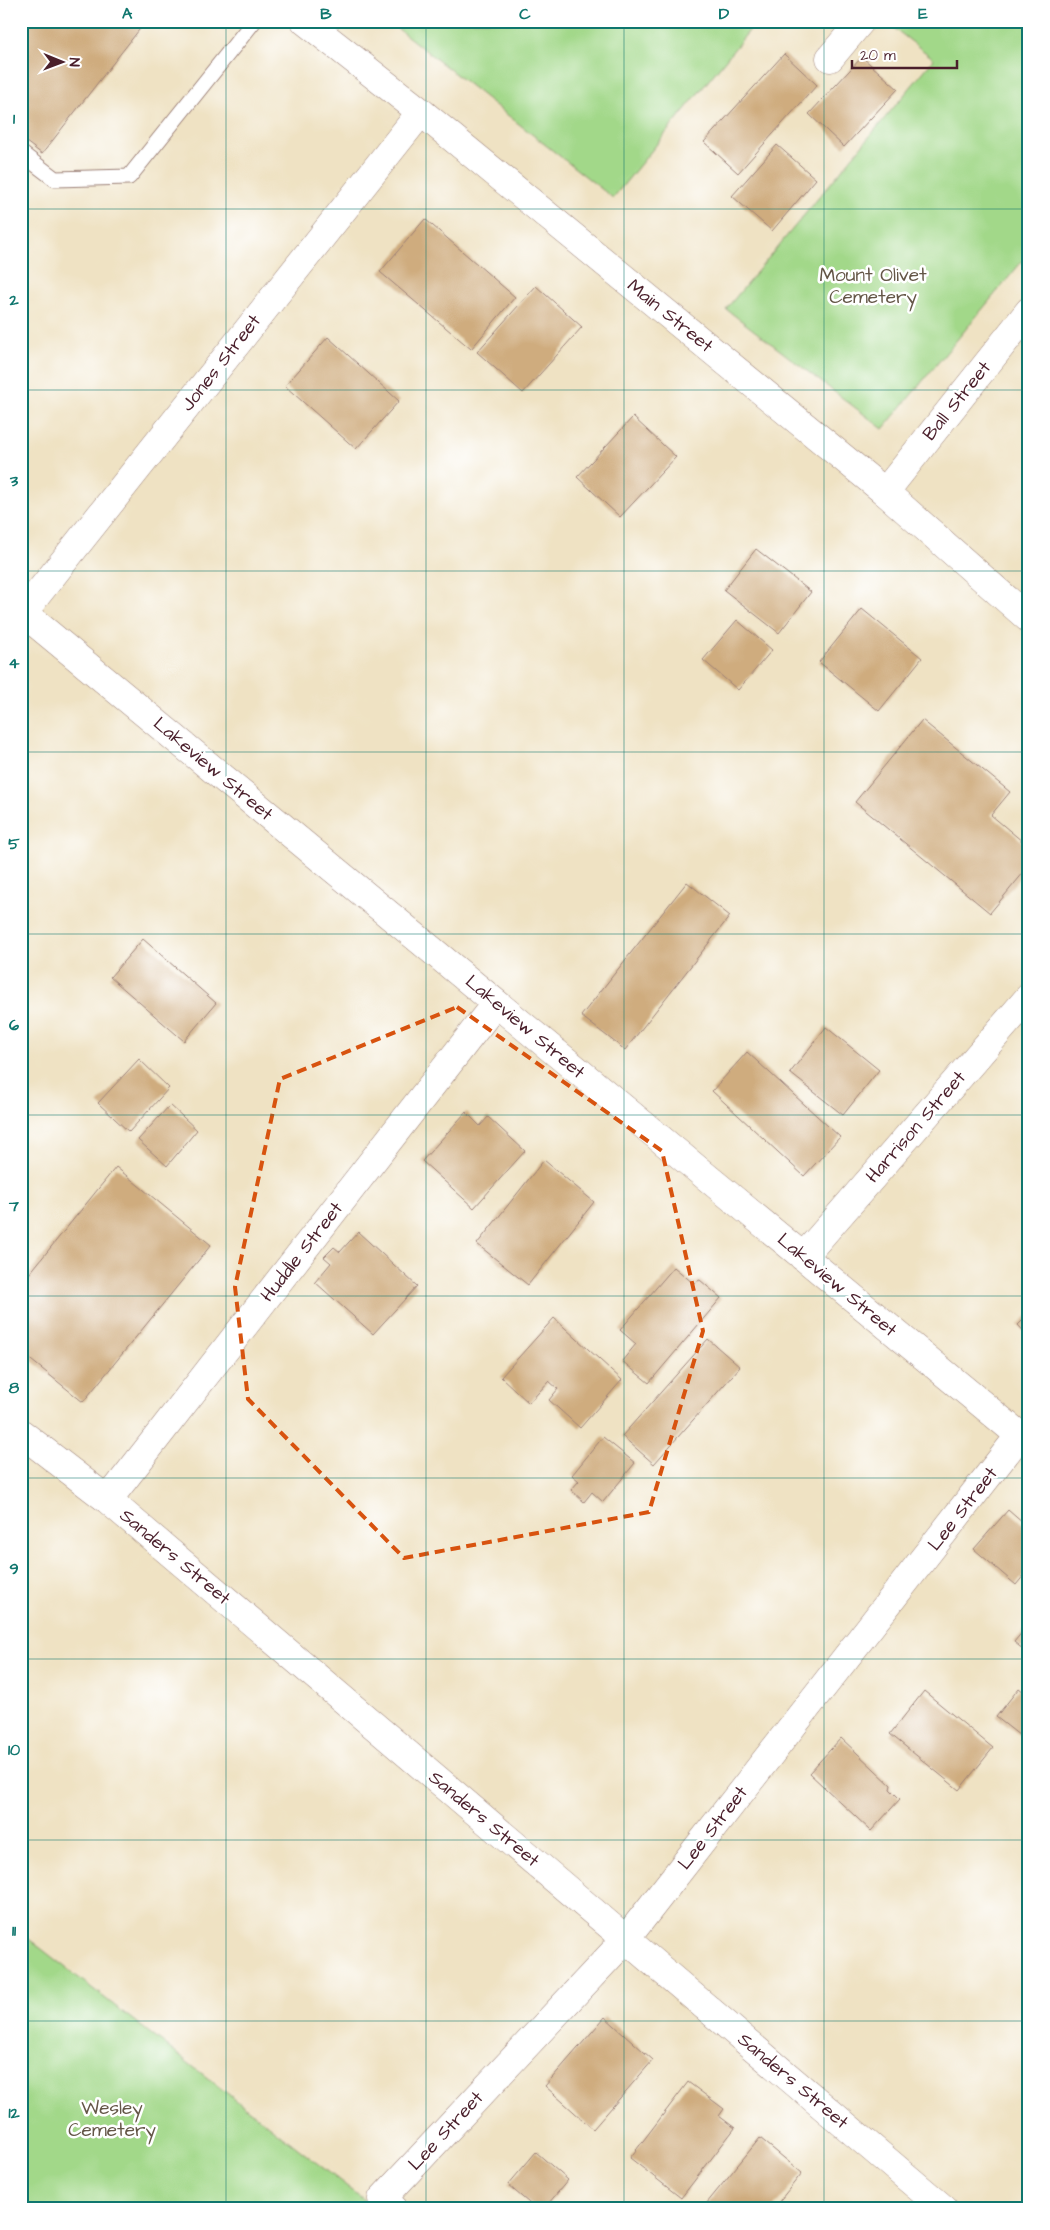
<svg xmlns="http://www.w3.org/2000/svg" width="1050" height="2230" font-family="'Architects Daughter',sans-serif">
<rect width="100%" height="100%" fill="#fff"/>
<filter id="ink" filterUnits="userSpaceOnUse"><feTurbulence type="fractalNoise" baseFrequency=".02" numOctaves="2"/><feDisplacementMap in="SourceGraphic" scale="10" xChannelSelector="R" yChannelSelector="G"/><feConvolveMatrix kernelMatrix="1 2 1 2 8 2 1 2 1" color-interpolation-filters="sRGB"/></filter>
<filter id="wash" filterUnits="userSpaceOnUse"><feTurbulence type="fractalNoise" baseFrequency=".0096" numOctaves="4" result="noise"/><feDisplacementMap in="SourceGraphic" scale="20" xChannelSelector="R" yChannelSelector="G"/><feGaussianBlur stdDeviation="1.12" result="paint"/><feColorMatrix in="noise" values="0 0 0 0 0 0 0 0 0 0 0 0 0 0 0 0 0 1.4 0 .05"/><feComposite in="paint" operator="in"/></filter>
<g filter="url(#wash)">
<rect width="100%" height="100%" fill="#efe2c3"/>
<path fill="#a2d889" stroke="#767c5a" d="M388,21H757L613,198Z
M885,21H1029V253L883,429L726,309L934,59Z
M21,1933L43,1950L376,2209H21Z"/>
<g id="blocks">
<path fill="#cfac7e" d="M21,21H146L42,154L21,138Z
M784,54L817,85L738,173L704,142Z
M862,57L898,89L844,147L809,114Z
M777,145L816,179L772,231L732,196Z
M425,219L515,297L471,349L380,272Z
M536,286L582,327L523,393L477,352Z
M328,337L399,401L356,449L285,386Z
M633,417L676,457L620,517L577,477Z
M756,549L811,592L779,633L724,590Z
M862,609L922,658L879,711L819,662Z
M737,620L772,650L738,690L703,660Z
M922,720L1010,792L991,815L1029,847V866L990,913L855,802Z
M687,882L730,916L625,1050L581,1016Z
M143,939L216,1003L184,1041L110,977Z
M826,1027L879,1070L843,1115L790,1073Z
M747,1052L840,1137L804,1176L712,1091Z
M139,1059L169,1088L129,1132L98,1103Z
M170,1105L197,1130L167,1166L138,1140Z
M466,1112L480,1126L488,1117L525,1151L474,1208L422,1161Z
M544,1160L594,1202L528,1285L477,1244Z
M116,1167L211,1245L83,1402L21,1352V1284Z
M358,1232L417,1286L373,1334L315,1282L331,1263L324,1257L334,1247L340,1252Z
M674,1267L693,1283L700,1280L721,1298L649,1383L622,1361L636,1344L620,1330Z
M1029,1314V1337L1018,1325Z
M554,1318L622,1380L580,1428L549,1400L558,1389L549,1381L529,1403L501,1377Z
M708,1339L740,1367L654,1464L622,1436Z
M603,1437L635,1463L603,1502L592,1492L584,1502L571,1490L579,1481L572,1475Z
M1008,1510L1024,1524L1029,1518V1569L1016,1585L974,1549Z
M1029,1624V1654L1014,1642Z
M1019,1688L1029,1696V1743L996,1717Z
M924,1691L993,1748L959,1790L890,1734Z
M841,1738L891,1785L890,1789L900,1799L871,1831L809,1773Z
M605,2017L653,2060L593,2129L545,2086Z
M688,2082L724,2109L719,2116L735,2128L681,2198L630,2158Z
M760,2138L802,2173L773,2209H702Z
M536,2152L568,2180L544,2209H536L508,2185Z"/>
</g>
</g>
<g filter="url(#ink)">
<use href="#blocks" fill-opacity="0" stroke="#9c8077" stroke-width="1"/>
<g fill="none" stroke-linecap="round" stroke-linejoin="round">
<defs>
<path id="service" d="M21,153L55,179L129,177L254,21"/>
<path id="minor" d="M830,58L861,21
M885,492L1029,311
M21,611L1029,1443
M803,1257L1029,997
M21,1433L108,1500L944,2209
M108,1500L496,1003
M394,2209L382,2199L626,1939L1020,1435"/>
<path id="tertiary" d="M21,615L421,112"/>
<path id="secondary" d="M305,21L421,112L885,492L1029,619"/>
</defs>
<use href="#service" stroke="#9c8077" stroke-width="17"/>
<use href="#minor" stroke="#9c8077" stroke-width="29"/>
<use href="#tertiary" stroke="#9c8077" stroke-width="29"/>
<use href="#secondary" stroke="#9c8077" stroke-width="29"/>
<use href="#service" stroke="#fff" stroke-width="15"/>
<use href="#minor" stroke="#fff" stroke-width="28"/>
<use href="#tertiary" stroke="#fff" stroke-width="28"/>
<use href="#secondary" stroke="#fff" stroke-width="28"/>
</g>
</g>
<path fill="none" stroke="#d8530f" stroke-width="4" stroke-dasharray="10 6" stroke-linejoin="round" d="M457,1007L662,1151L703,1331L649,1512L404,1558L248,1399L235,1287L280,1079Z"/>
<path fill="none" stroke="#0f766e" stroke-width="1" stroke-opacity="0.55" d="M226,21V2209M426,21V2209M624,21V2209M824,21V2209M21,209H1029M21,390H1029M21,571H1029M21,752H1029M21,934H1029M21,1115H1029M21,1296H1029M21,1478H1029M21,1659H1029M21,1840H1029M21,2021H1029"/>
<g text-anchor="middle" dominant-baseline="central" stroke-width="5" stroke-linejoin="round" paint-order="stroke">
<g font-size="19" fill="#645647" stroke="#fff">
<text x="873" y="275">Mount Olivet<tspan x="873" dy="22">Cemetery</tspan></text>
<text x="112" y="2108">Wesley<tspan x="112" dy="22">Cemetery</tspan></text>
</g>
<g font-size="19" fill="#4a1f2b" stroke="#fff">
<text transform="translate(670 316) rotate(39)">Main Street</text>
<text transform="translate(221 363) rotate(-52)">Jones Street</text>
<text transform="translate(957 401) rotate(-51)">Ball Street</text>
<text transform="translate(213 769) rotate(40)">Lakeview Street</text>
<text transform="translate(525 1027) rotate(40)">Lakeview Street</text>
<text transform="translate(916 1127) rotate(-49)">Harrison Street</text>
<text transform="translate(302 1252) rotate(-52)">Huddle Street</text>
<text transform="translate(837 1285) rotate(40)">Lakeview Street</text>
<text transform="translate(963 1509) rotate(-52)">Lee Street</text>
<text transform="translate(175 1557) rotate(40)">Sanders Street</text>
<text transform="translate(484 1819) rotate(40)">Sanders Street</text>
<text transform="translate(713 1828) rotate(-52)">Lee Street</text>
<text transform="translate(793 2081) rotate(40)">Sanders Street</text>
<text transform="translate(446 2131) rotate(-47)">Lee Street</text>
</g>
</g>
<rect width="1050" height="2230" fill="none" stroke="#fff" stroke-width="55"/>
<g transform="translate(62 62) rotate(91)" stroke="#ffffff" stroke-width="4" paint-order="stroke">
<path d="M0-4L9 19L0 12L-9 19Z" fill="#4a1f2b"/>
<text y="-8" font-size="14" font-weight="bold" text-anchor="middle" fill="#4a1f2b">N</text>
</g>
<path d="M852 60v8h105v-8" fill="none" stroke="#4a1f2b" stroke-width="2.5"/>
<text x="860" y="60" font-size="15" fill="#4a1f2b" stroke="#ffffff" stroke-width="4" paint-order="stroke">20 m</text>
<rect x="28" y="28" width="994" height="2174" fill="none" stroke="#0f766e" stroke-width="2"/>
<g font-size="16" text-anchor="middle" font-weight="bold" fill="#0f766e">
<text x="127" y="19">A</text>
<text x="326" y="19">B</text>
<text x="525" y="19">C</text>
<text x="724" y="19">D</text>
<text x="923" y="19">E</text>
<text x="14" y="124">1</text>
<text x="14" y="305">2</text>
<text x="14" y="486">3</text>
<text x="14" y="668">4</text>
<text x="14" y="849">5</text>
<text x="14" y="1030">6</text>
<text x="14" y="1211">7</text>
<text x="14" y="1393">8</text>
<text x="14" y="1574">9</text>
<text x="14" y="1755">10</text>
<text x="14" y="1936">11</text>
<text x="14" y="2118">12</text>
</g>
</svg>
